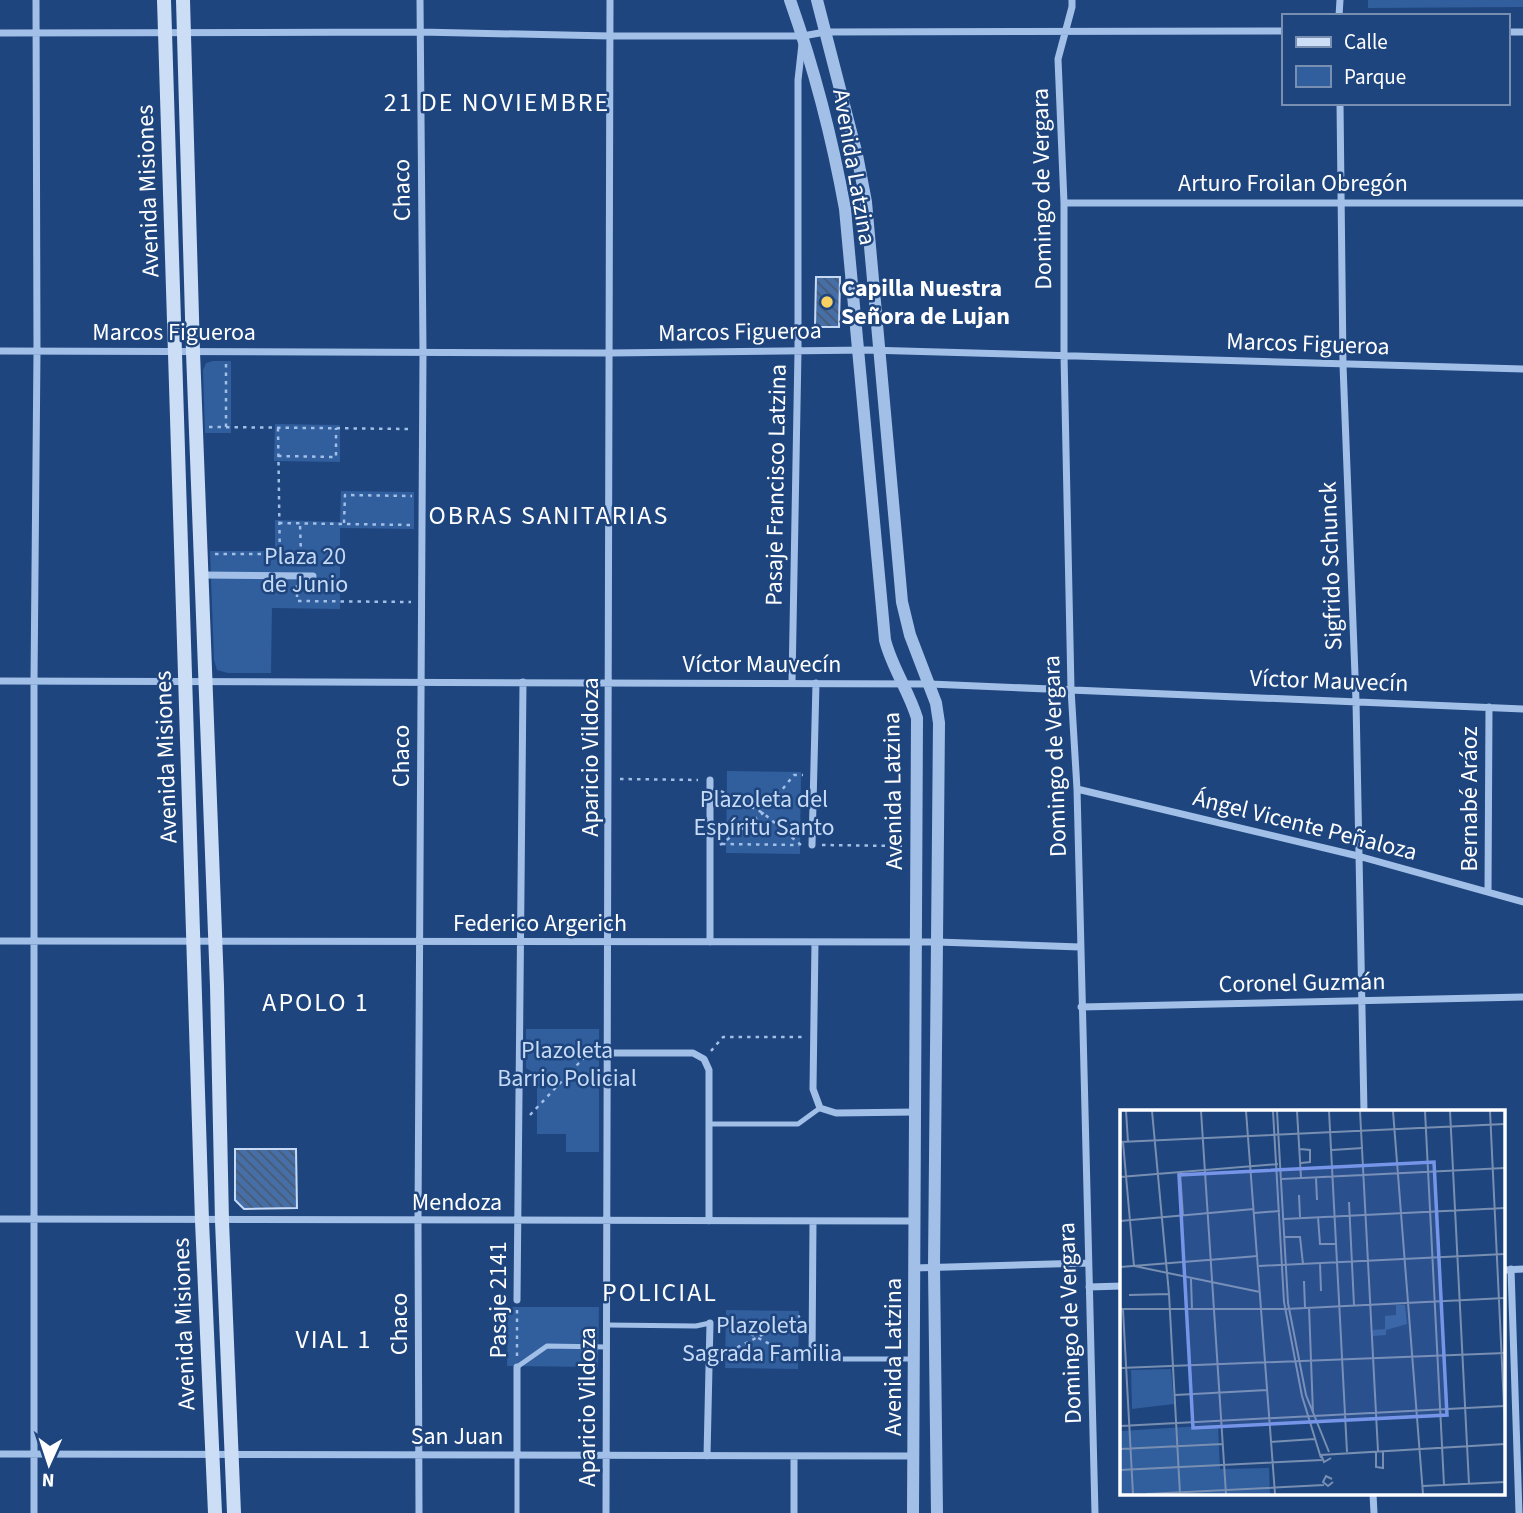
<svg xmlns="http://www.w3.org/2000/svg" width="1523" height="1513" font-family="'Source Sans 3',sans-serif">
<defs>
<pattern id="building-back-hatch" width="6" height="6" patternUnits="userSpaceOnUse" patternTransform="scale(1.75)"><rect width="6" height="6" fill="#466fa8"/><path d="M-1 5l2 2M0 0l6 6M5-1l2 2" fill="none" stroke="#4a5a71"/></pattern>
</defs>
<rect width="100%" height="100%" fill="#1e457e"/>
<path fill="#315e9d" d="M1368,0H1523V7L1368,8Z
M213,361H231V433H205L203,370L206,363Z
M275,424L340,425V462L274,461Z
M341,491L414,492V529L340,528V609L272,608L271,673H228L217,670L214,660L210,551H275V520L340,522Z
M727,771L801,772L800,854L726,853Z
M526,1029H599V1152H566V1134H537V1075L526,1068Z
M508,1307H599L598,1367L507,1366Z
M726,1310L799,1311L798,1369L725,1368Z"/>
<path fill="url(#building-back-hatch)" stroke="#c6daf6" stroke-width="2" d="M816,277H840L839,327H815Z
M235,1149H296L297,1208L244,1209L235,1200Z"/>
<g fill="none" stroke-linecap="round" stroke-linejoin="round">
<path stroke="#a2bfe8" stroke-width="2.5" stroke-dasharray="3.5 5" stroke-linecap="butt" d="M209,427L412,429
M226,427V364
M278,428L280,564
M278,456L336,457V428
M279,523L411,525
M344,523L345,495L412,496
M215,554H301L300,524
M297,585V601L411,602
M620,779L698,780
M721,791L763,813L801,845
M722,844L799,845
M720,845L763,813L794,775H803
M822,845L903,846
M711,1051L723,1037H803
M530,1115L595,1046
M720,1322L726,1321L798,1359H802
M722,1355L800,1316
M517,1356V1310"/>
<path stroke="#a2bfe8" stroke-width="5" d="M709,1124H798L820,1108
M607,1325L696,1326L710,1323
M812,1359H914
M517,1367L547,1346L607,1347
M517,1513V1455"/>
<path stroke="#a2bfe8" stroke-width="7" d="M1072,0V7L1058,59L1064,203V355L1071,689L1077,789L1095,1513
M1339,16L1340,0
M1507,32H1523
M0,33L420,32L610,36H803L825,32L1283,31
M1340,103L1343,365L1356,701L1364,1112
M1064,203H1523
M0,351L609,353L868,350L1523,369
M202,575L313,576
M0,681L930,684L1523,709
M792,683L798,351V80L802,44
M1077,789L1358,856L1523,902
M812,845L816,683
M1488,892L1489,707
M0,941L937,942L1080,947
M710,942V780
M815,942L813,1089L820,1108L836,1113L915,1112
M1081,1007L1523,997
M609,1053H693L704,1059L709,1070V1221
M0,1219L914,1221
M914,1268L1088,1263
M1511,1269L1519,1513
M1504,1270L1523,1269
M1089,1287L1122,1286
M517,1300L523,682
M812,1359L813,1222
M517,1367V1455
M0,1454L914,1456
M707,1456L710,1323
M1373,1494L1374,1513
M34,1513V681L37,351L36,0
M419,1513L418,1221L423,352L420,0
M606,1513L610,0
M794,1513V1456"/>
<path stroke="#a2bfe8" stroke-width="12" d="M790,0C814,68 832,137 845,209L885,640C892,668 909,691 917,718L913,1513
M817,0L857,155L866,202L902,602L910,635L936,703L939,723L934,1267L937,1513"/>
<path stroke="#ccddf6" stroke-width="14" d="M164,0L202,1221L215,1513
M183,0L193,352L217,986L222,1221L234,1513"/>
</g>
<circle fill="#f7d161" stroke="#1e457e" stroke-width="2.5" cx="827" cy="302" r="7"/>
<g text-anchor="middle" dominant-baseline="central" stroke-width="5" stroke-linejoin="round" paint-order="stroke">
<g font-size="24" fill="#fff" stroke="#1e457e">
<text transform="translate(854 167) rotate(80)">Avenida Latzina</text>
<text x="1293" y="183">Arturo Froilan Obregón</text>
<text transform="translate(1042 189) rotate(-91)">Domingo de Vergara</text>
<text transform="translate(402 190) rotate(-91)">Chaco</text>
<text transform="translate(148 191) rotate(-92)">Avenida Misiones</text>
<text x="174" y="332">Marcos Figueroa</text>
<text transform="translate(740 332) rotate(-1)">Marcos Figueroa</text>
<text transform="translate(1308 344) rotate(2)">Marcos Figueroa</text>
<text transform="translate(776 485) rotate(-89)">Pasaje Francisco Latzina</text>
<text transform="translate(1331 566) rotate(-92)">Sigfrido Schunck</text>
<text x="762" y="664">Víctor Mauvecín</text>
<text transform="translate(1329 681) rotate(2)">Víctor Mauvecín</text>
<text transform="translate(401 756) rotate(-90)">Chaco</text>
<text transform="translate(1055 756) rotate(-92)">Domingo de Vergara</text>
<text transform="translate(166 757) rotate(-92)">Avenida Misiones</text>
<text transform="translate(590 757) rotate(-90)">Aparicio Vildoza</text>
<text transform="translate(893 791) rotate(-91)">Avenida Latzina</text>
<text transform="translate(1469 799) rotate(-90)">Bernabé Aráoz</text>
<text transform="translate(1305 825) rotate(14)">Ángel Vicente Peñaloza</text>
<text x="540" y="923">Federico Argerich</text>
<text transform="translate(1302 983) rotate(-1)">Coronel Guzmán</text>
<text x="457" y="1202">Mendoza</text>
<text transform="translate(498 1300) rotate(-90)">Pasaje 2141</text>
<text transform="translate(1070 1323) rotate(-92)">Domingo de Vergara</text>
<text transform="translate(184 1324) rotate(-92)">Avenida Misiones</text>
<text transform="translate(399 1324) rotate(-90)">Chaco</text>
<text transform="translate(893 1357) rotate(-90)">Avenida Latzina</text>
<text transform="translate(587 1407) rotate(-90)">Aparicio Vildoza</text>
<text x="457" y="1436">San Juan</text>
</g>
<g font-size="24" font-weight="bold" fill="#fff" stroke="#1e457e" text-anchor="start">
<text x="841" y="288">Capilla Nuestra<tspan x="841" dy="28">Señora de Lujan</tspan></text>
</g>
<g font-size="24" fill="#c6daf6" stroke="#1e457e">
<text x="305" y="556">Plaza 20<tspan x="305" dy="28">de Junio</tspan></text>
<text x="764" y="799">Plazoleta del<tspan x="764" dy="28">Espíritu Santo</tspan></text>
<text x="567" y="1050">Plazoleta<tspan x="567" dy="28">Barrio Policial</tspan></text>
<text x="762" y="1325">Plazoleta<tspan x="762" dy="28">Sagrada Familia</tspan></text>
</g>
<g font-size="26" letter-spacing="2" fill="#fff" stroke="#1e457e">
<text x="497" y="102">21 DE NOVIEMBRE</text>
<text x="549" y="515">OBRAS SANITARIAS</text>
<text x="316" y="1002">APOLO 1</text>
<text x="660" y="1292">POLICIAL</text>
<text x="334" y="1339">VIAL 1</text>
</g>
</g>
<g transform="translate(1120 1110)">
<rect width="385" height="385" fill="#1e457e"/>
<path d="M276,195H285L287,214L266,220V225L253,226V220L265,219V206L276,205ZM51,259L54,294L12,299L11,260ZM98,315L100,359L149,358L150,384H0V321Z" fill="#315e9d"/>
<path fill="none" stroke="#788fb2" stroke-width="2" d="M6,1L8,32M32,1L49,184L60,384M81,1L106,384M126,1L155,384M153,1L164,192L182,286L201,348M157,1L168,193L186,285L209,342M177,1L181,68M209,1L227,342M240,1L258,341M273,1L303,384M305,1L324,375M330,1L349,374M370,1L385,317M0,32L385,14M3,32L14,156L140,182M180,39L190,40V52L181,53M212,40L243,38M60,63L63,106M0,67L158,54M196,68L197,90M162,69L385,58M179,85L180,107M229,92L234,195M134,103L160,101M198,107L200,134H216M164,109L385,98M0,111L134,99M164,127H180L183,154M200,153L201,181M139,156L385,144M0,157L138,146M71,169L72,200M184,171L185,198M9,185L49,184M189,197L193,303M0,199H166L385,188M3,200L13,384M0,258L385,243M55,285L147,280M0,316L385,296M150,332L195,329M0,339L103,334M256,341V357L263,358V341M211,348L204,352L201,345L385,334M0,360L202,350M212,369L206,366L203,372L208,376L213,372M303,376L385,372M26,384L204,375"/>
<path fill="#7795e8" fill-opacity="0.15" stroke="#7795e8" stroke-width="3.5" d="M314,52L327,305L73,318L59,65Z"/>
<rect width="385" height="385" fill="none" stroke="#fff" stroke-width="3.5"/>
</g>
<rect x="1282" y="14" width="228" height="91" fill="#1e457e" stroke="#788fb2" stroke-width="2"/>
<rect x="1296" y="37" width="35" height="10" fill="#ccddf6" stroke="#788fb2" stroke-width="2"/>
<text x="1344" y="49" font-size="21" fill="#ffffff">Calle</text>
<rect x="1296" y="66" width="35" height="21" fill="#315e9d" stroke="#788fb2" stroke-width="2"/>
<text x="1344" y="84" font-size="21" fill="#ffffff">Parque</text>
<g transform="translate(49 1464) rotate(183)" stroke="#1e457e" stroke-width="5" paint-order="stroke">
<path d="M0-5L12 26L0 18L-12 26Z" fill="#ffffff"/>
<text y="-10" font-size="19" font-weight="bold" text-anchor="middle" fill="#ffffff">N</text>
</g>
</svg>
